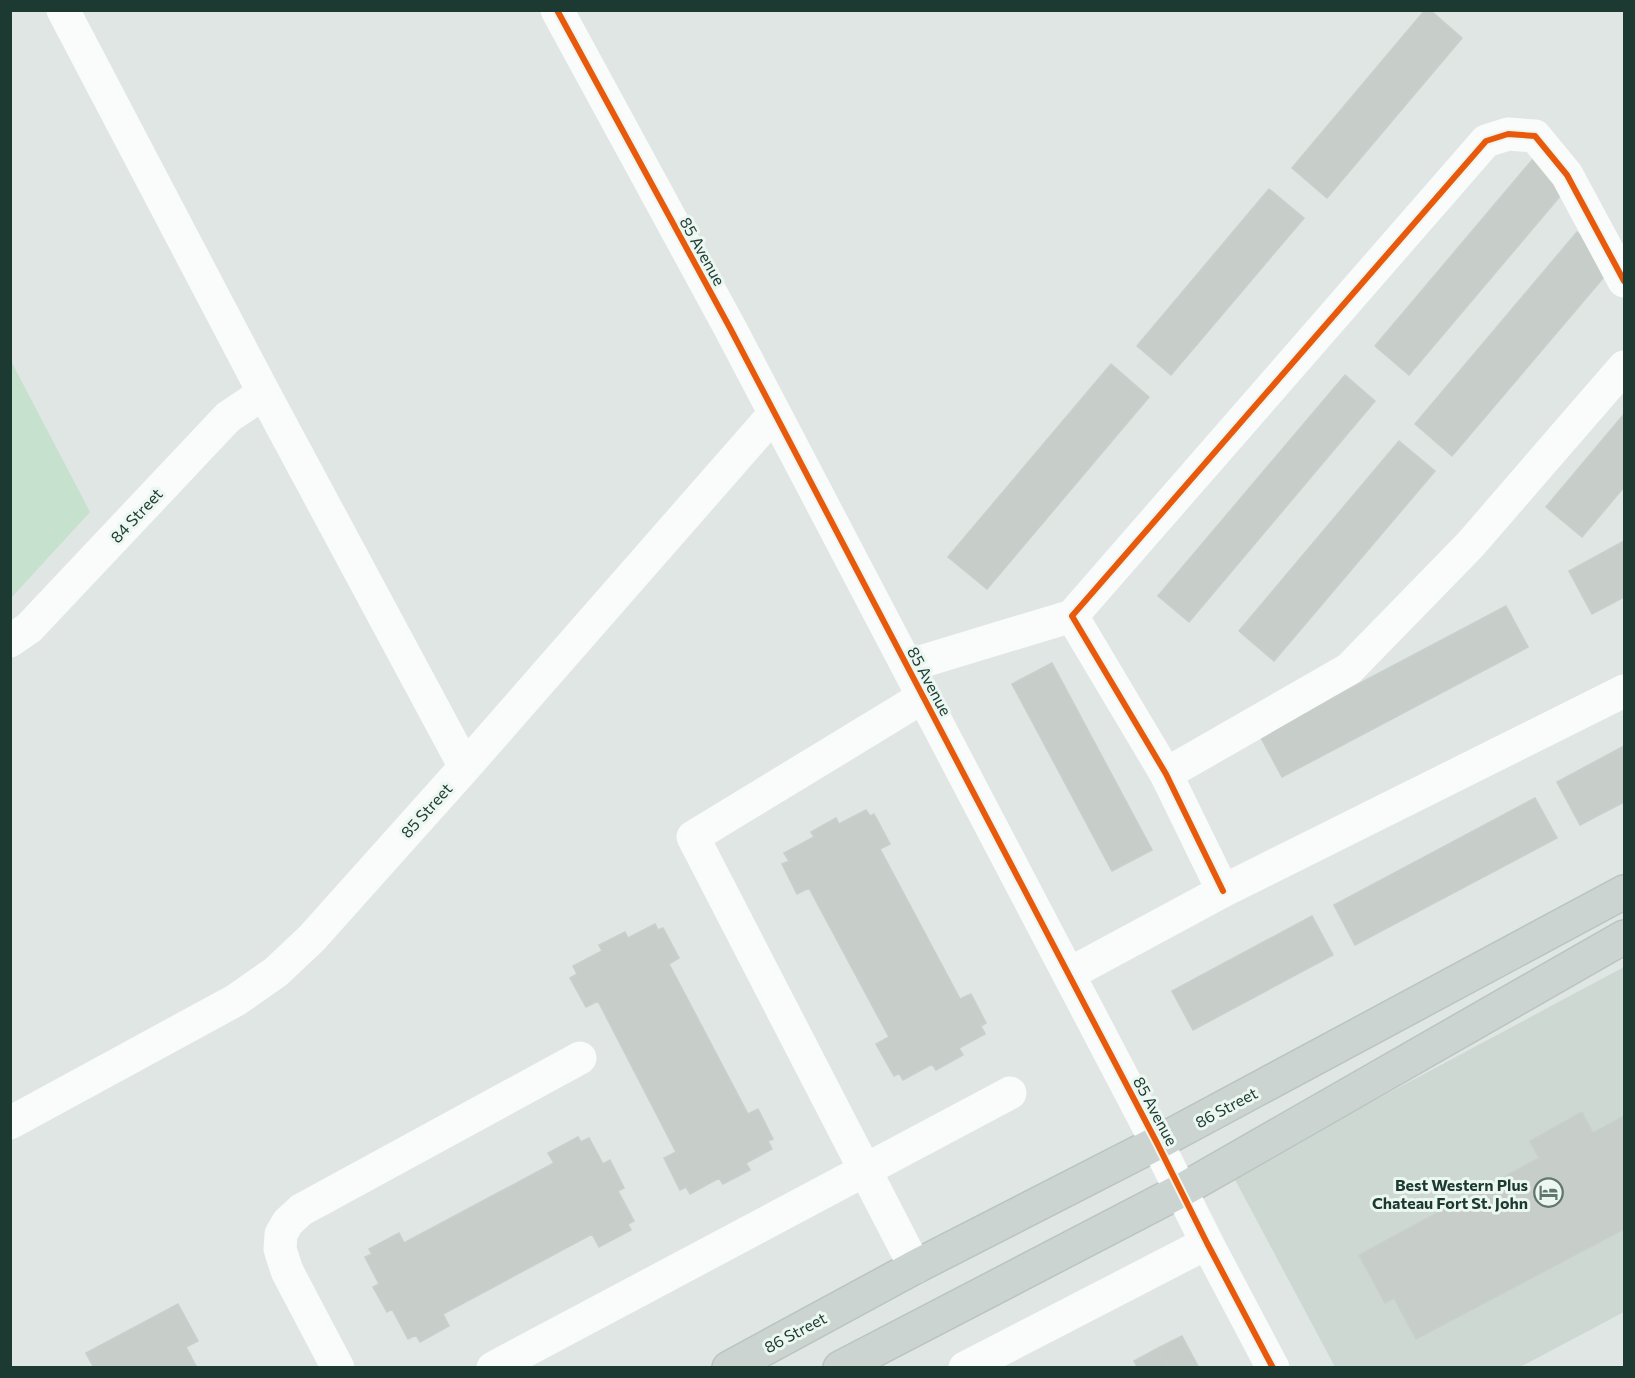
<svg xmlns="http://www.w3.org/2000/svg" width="1635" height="1378" font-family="Commissioner,sans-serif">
<rect width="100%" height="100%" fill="#e0e6e3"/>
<path fill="#cdd8d3" d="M1624,967V1312L1520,1367H1335L1233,1176Z"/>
<path fill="#c6e2ce" d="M11,361L90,512L11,598H10Z"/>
<path fill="#c7ceca" stroke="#c8cfcc" stroke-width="1.5" d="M1425,10H1430L1462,38L1327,198L1292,168Z
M1533,159L1567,188L1409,375L1375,346Z
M1269,189L1304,218L1171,375L1137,346Z
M1577,232L1615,264L1452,456L1415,424Z
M1111,364L1149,397L987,589L948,557Z
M1345,375L1375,401L1189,622L1158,596Z
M1624,414V487L1582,537L1546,507Z
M1399,441L1435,471L1274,661L1239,631Z
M1624,541V597L1592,614L1569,571Z
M1506,606L1528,647L1282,777L1260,736Z
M1052,663L1152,850L1112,871L1012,684Z
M1624,746V802L1580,825L1557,782Z
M1535,798L1557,838L1355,945L1334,905Z
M866,810L870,816L874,814L890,844L880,849L960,999L971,994L986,1023L981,1026L985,1034L959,1048L963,1055L936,1070L932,1064L903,1080L899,1073L894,1076L876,1044L889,1037L809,888L797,894L782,864L789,861L784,853L814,837L811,832L836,818L839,824Z
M1312,916L1333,955L1193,1030L1172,991Z
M655,924L658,930L663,928L679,958L669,964L748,1114L758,1109L773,1139L768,1141L772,1149L746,1163L750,1170L723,1184L719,1178L690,1194L686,1187L680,1190L664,1158L676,1152L598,1001L586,1007L570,978L577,974L573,966L602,951L599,945L625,932L628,938Z
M1582,1112L1593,1133L1624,1116V1229L1416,1339L1394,1298L1385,1303L1359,1255L1539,1158L1530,1141Z
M578,1137L581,1142L589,1138L603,1164L610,1160L624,1188L618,1191L634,1221L628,1224L631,1230L599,1247L592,1234L443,1314L449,1326L420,1342L416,1335L408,1339L392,1309L387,1312L373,1287L379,1284L365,1257L372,1254L369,1249L399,1233L404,1243L554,1163L548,1153Z
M178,1304L198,1341L186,1347L197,1368H94L86,1353Z
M1182,1336L1199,1368H1168L1158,1348Z
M1158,1348L1168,1368H1138L1134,1361Z"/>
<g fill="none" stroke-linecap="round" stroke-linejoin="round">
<defs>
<path id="major" d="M729,1368L915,1267L1157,1143L1624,892
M840,1368L1182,1190L1624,937"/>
</defs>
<use href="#major" stroke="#bac4c0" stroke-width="36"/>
<path stroke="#fafbfb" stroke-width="33" d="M63,10L264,393L465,767
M557,10L730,328L1157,1143L1207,1243L1273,1368
M10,641L29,628L228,417L264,393
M907,666L1072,616
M1166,774L1349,669L1470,545L1624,367
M1223,891L1166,774L1072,616L1486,141L1508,134L1535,136L1567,175L1624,281
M1069,974L1223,891L1624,691
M10,1123L236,1000L276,972L312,938L465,767L774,414
M915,1267L693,837L923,697
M338,1368L287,1271L280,1249L281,1234L288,1222L301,1210L580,1058
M493,1368L1010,1093
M965,1368L1207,1243"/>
<use href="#major" stroke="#cbd4d1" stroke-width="33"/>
<defs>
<path id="cycleway" d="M557,10L730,328L1157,1143L1207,1243L1273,1368
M1223,891L1166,774L1072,616L1486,141L1508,134L1535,136L1567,175L1624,281"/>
</defs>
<use href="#cycleway" stroke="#ecf7f1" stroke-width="10"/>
<use href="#cycleway" stroke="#e8590c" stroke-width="6"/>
</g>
<defs>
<symbol id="hotel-ring" viewBox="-11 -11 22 22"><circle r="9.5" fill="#ecf7f1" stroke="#617670" stroke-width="1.5"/><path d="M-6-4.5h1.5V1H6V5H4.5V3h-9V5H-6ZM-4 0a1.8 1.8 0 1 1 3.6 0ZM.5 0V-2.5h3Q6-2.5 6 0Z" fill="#617670"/></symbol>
</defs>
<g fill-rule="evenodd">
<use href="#hotel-ring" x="1532" y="1176" width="33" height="33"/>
</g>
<g text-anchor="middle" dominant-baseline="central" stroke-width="6" stroke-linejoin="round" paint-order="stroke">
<g font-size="16" fill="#1c3a32" stroke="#ecf7f1">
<text transform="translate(703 251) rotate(61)">85 Avenue</text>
<text transform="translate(136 515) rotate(-47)">84 Street</text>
<text transform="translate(930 681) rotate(62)">85 Avenue</text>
<text transform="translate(426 810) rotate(-48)">85 Street</text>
<text transform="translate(1226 1107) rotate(-28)">86 Street</text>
<text transform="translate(1156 1111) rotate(62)">85 Avenue</text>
<text transform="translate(795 1332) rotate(-28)">86 Street</text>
</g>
<g font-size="16" font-weight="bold" fill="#1c3a32" stroke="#ecf7f1" text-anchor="end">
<text x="1528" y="1184">Best Western Plus<tspan x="1528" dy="18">Chateau Fort St. John</tspan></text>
</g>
</g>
<rect width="1635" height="1378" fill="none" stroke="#1c3a32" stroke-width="24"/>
</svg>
